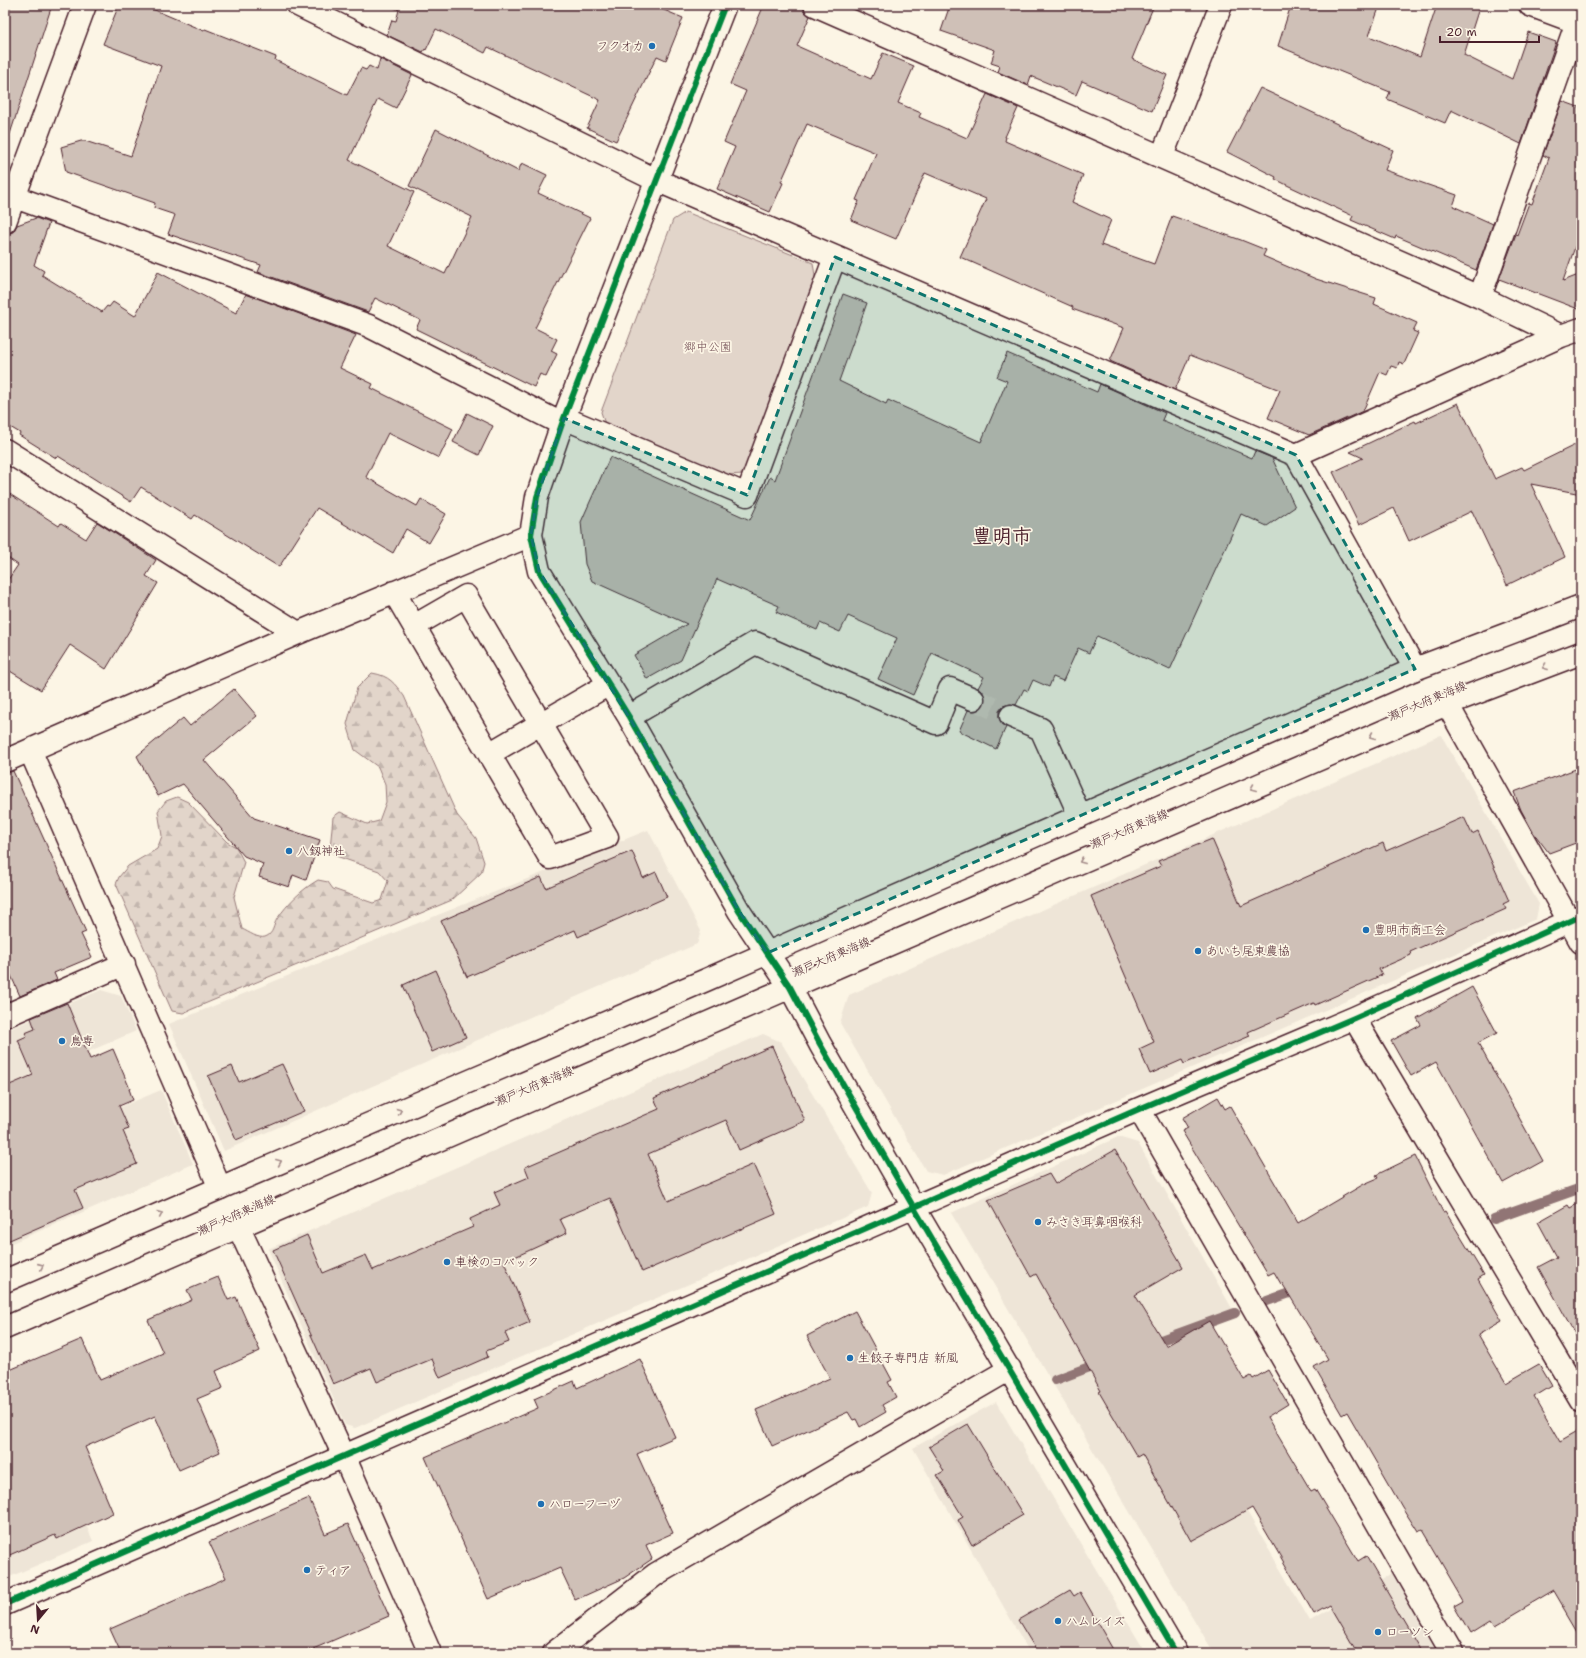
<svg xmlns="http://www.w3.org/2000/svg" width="1586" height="1658" font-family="'Shantell Sans','Klee One',sans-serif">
<defs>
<pattern id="forest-firs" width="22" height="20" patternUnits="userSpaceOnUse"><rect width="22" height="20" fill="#e2d5ca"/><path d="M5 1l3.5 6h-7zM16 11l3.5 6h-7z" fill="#c3b6ae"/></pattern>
</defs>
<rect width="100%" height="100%" fill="#fcf5e5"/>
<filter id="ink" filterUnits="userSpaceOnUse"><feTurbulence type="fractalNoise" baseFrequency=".025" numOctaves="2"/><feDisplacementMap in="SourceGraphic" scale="8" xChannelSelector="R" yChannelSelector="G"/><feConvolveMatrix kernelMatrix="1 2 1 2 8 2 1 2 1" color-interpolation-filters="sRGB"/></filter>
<g filter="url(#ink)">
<path fill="#eee5d7" d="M1441,735L1539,904L1536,919L943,1175L926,1171L840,1023L849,995Z
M648,830L701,931L697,944L224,1151L169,1024Z
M101,990L121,996L136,1031L30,1077L55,1135L161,1090L193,1164L5,1246V1031Z
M763,1034L781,1042L872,1193L868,1207L355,1428L345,1425L268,1249Z
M1118,1137L1138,1143L1234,1312L1150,1343L1310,1621L1392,1574L1438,1653H1214L951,1213Z
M996,1402L1055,1501L1146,1653H1030L913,1448Z
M5,1422L55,1453L93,1541L5,1579Z"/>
<path fill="url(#forest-firs)" stroke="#967a7a" d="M372,673C390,676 394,683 404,696L457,815L476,838L484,862L481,873L452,900L183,1013L172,1011L116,884L119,877L128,866L157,849L162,836L158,811L166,801L177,797L188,802L227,842L236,847L244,862L234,897L242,929C249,932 258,939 265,937C274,934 273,925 277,919C288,903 301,890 318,880L328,882L333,889L373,903L382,900L388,881L379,871L336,856L330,849L333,817L340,812L367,824L379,821L386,802L385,784L378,767L355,750L347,724L357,688Z"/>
<path fill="#e2d5ca" stroke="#967a7a" d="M686,212L813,263L816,282L744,474L726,475L606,427L601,412L673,220Z"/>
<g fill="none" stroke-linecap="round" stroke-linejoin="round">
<path stroke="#917474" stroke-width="10" d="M1494,1219L1581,1188
M1267,1301L1301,1289
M1150,1344L1235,1313
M1055,1380L1100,1363"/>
</g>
<path fill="#cfc0b7" stroke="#4a1f2b" d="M5,5H52L10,134L5,133Z
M119,5H143L204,31L205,29L276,57L275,60L347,95L361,68L366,70L369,66L377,70L380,59L412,75L396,108L378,99L349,160L414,192L388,246L445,274L472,217L409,186L436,129L518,171L522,163L547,175L538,193L590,218L535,328L557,339L551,351L557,354L546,377L540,374L534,387L416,329L420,320L375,298L368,312L258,272L261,265L168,234L175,215L154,208L155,203L66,172L61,147L81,141H85L131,156L161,66L103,44Z
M389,5H652L683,18L666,60L657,56L616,141L587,128L600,100L488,47L485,53L436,29L426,50L425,49L423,52L387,35L392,20L396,21L399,10Z
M764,5H803L805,12L810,16L797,46L871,79L883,53L914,66L898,103L921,113L919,117L967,138L987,94L1018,108L1005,137H1006L1005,141L1083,175L1072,202L1111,220L1101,245L1154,264L1172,216L1241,240L1266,250L1263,256L1316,279L1376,298L1374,304L1417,323L1413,331L1418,333L1404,364L1399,362L1397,368L1391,366L1387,375L1380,372L1363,411L1309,435L1268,418L1280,390L1190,355L1175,390L1110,361L1124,328L1072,309L1073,307L960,257L986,199L925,173L896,239L851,220L859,201L856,200L876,153L807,124L781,182L783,183L770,212L717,189L735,147L724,142L746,91L730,84Z
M950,5H1154L1132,59L1167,75L1152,111L1082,81L1076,95L1031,76L1028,85L998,72L1000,66L991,63L995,50L941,31Z
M1291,5H1380L1369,36L1420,57L1437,5H1480L1464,55L1512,79L1528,32L1556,42L1521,144L1451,110L1445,123L1387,99L1390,92L1278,46Z
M1260,88L1393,150L1385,170L1457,195L1453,206L1493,224L1476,270L1396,236L1395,239L1351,220L1353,216L1289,186L1275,179L1276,177L1227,152Z
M1562,101L1581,108V230L1563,281L1581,274V310L1499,279L1516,234L1517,235L1529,203L1532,204L1549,158L1543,155Z
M36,218L49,223L34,265L44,271L42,275L102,312L107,306L109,307L113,302L135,316L158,272L236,313L246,294L356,335L340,368L373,384L371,388L453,429L439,458L388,433L366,477L417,506L421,499L446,514L429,543L406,529L393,553L317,508L279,567L195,515L192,519L141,487L131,502L58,456L56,458L19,435L20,433L5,424V234L13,232L17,225Z
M843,294L867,303L839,381L886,404L888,400L981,442L1007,381L997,377L1007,353L1097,392L1100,384L1165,413L1162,420L1252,458L1255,451L1272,458L1295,507L1267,526L1241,514L1170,670L1097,636L1089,653L1078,648L1063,681L1053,677L1049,687L1033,680L1028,691L1024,689L1016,705L1009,704L1003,706L999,711V718L1001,724L1006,727L996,749L959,731L968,710L975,711L981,709L984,704L985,697L983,691L978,688L984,677L932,653L913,695L878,679L897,638L848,616L840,632L820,623L817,630L776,612L779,606L717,579L681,660L647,679L634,655L687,624L592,581L585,564L581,522L610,457L750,520L770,477L775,480Z
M1458,403L1495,479L1522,467L1524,470L1581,442V494L1531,484L1565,557L1507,585L1472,511L1409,541L1394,508L1359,525L1333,472L1363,458L1350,452L1415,421L1416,423Z
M467,413L493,426L479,455L453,442Z
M5,491L59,526L61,523L86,539L97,522L156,560L146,576L158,583L106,669L70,645L41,690L5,668V584L18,565L5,556Z
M234,689L257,716L204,760L254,818L320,840L306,880L293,875L289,887L259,877L263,864L244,856L183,784L158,796L137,756L183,718L190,726Z
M1581,767V841L1549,853L1533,832L1521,810L1514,792Z
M13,771L86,932L81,934L92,957L54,973L57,980L20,996L5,962V773Z
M1464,817L1472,834L1478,831L1509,901L1503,904L1506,909L1410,952L1411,955L1379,969L1382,975L1315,1005L1314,1003L1248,1032L1250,1036L1184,1064L1182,1060L1150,1074L1139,1049L1154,1042L1091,896L1161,866L1158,861L1212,839L1241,906L1383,843L1386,851Z
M632,851L643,878L656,872L667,897L578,937L575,930L467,977L441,921L541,877L546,888Z
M436,970L466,1037L432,1052L403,985Z
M1472,987L1497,1033L1478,1043L1543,1161L1503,1183L1436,1062L1411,1076L1391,1041L1421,1025L1417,1018Z
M67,1003L90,1059L113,1049L130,1089H129L133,1100L119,1106L129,1129L123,1131L137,1164L75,1190L83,1208L5,1242V1087L33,1075L18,1040L27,1036L25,1033L35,1029L31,1018Z
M772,1046L805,1121L739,1150L726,1120L648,1154L668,1201L754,1164L776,1214L642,1272L610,1198L560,1219L567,1233L504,1262L530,1322L505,1333L509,1342L486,1351L488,1357L440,1378L432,1359L377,1382L371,1368L333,1384L273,1250L307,1235L323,1273L366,1255L373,1270L473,1227L470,1219L500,1205L494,1192L529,1177L525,1167L659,1109L654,1098Z
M282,1064L304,1111L236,1140L208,1076L232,1066L239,1082Z
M1218,1097L1225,1109L1230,1106L1298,1223L1364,1184L1378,1178L1376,1175L1415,1156L1443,1212L1445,1211L1484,1275L1478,1279L1502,1321L1478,1335L1506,1383L1539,1364L1552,1386L1534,1397L1560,1442L1581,1430V1637L1554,1591L1493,1627L1489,1621L1470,1633L1454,1605L1463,1600L1422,1530L1418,1532L1402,1507L1347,1412L1342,1415L1314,1367L1328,1359L1282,1283L1281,1284L1274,1272L1268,1275L1182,1131L1188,1128L1182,1118Z
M1115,1150L1183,1267L1135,1295L1166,1346L1209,1321L1244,1380L1251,1376L1253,1379L1268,1370L1288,1404L1267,1417L1311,1491L1315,1489L1358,1561L1366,1556L1423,1653H1358L1330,1605L1314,1614L1252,1508L1191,1541L1142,1454L1137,1457L1099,1392L1101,1391L1036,1274L1031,1277L988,1200L1049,1174L1055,1184Z
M1581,1202V1345L1538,1267L1557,1257L1538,1222L1568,1205L1570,1208Z
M218,1277L228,1300L236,1297L260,1351L216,1371L223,1388L197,1399L220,1452L179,1470L155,1416L85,1447L113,1513L57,1539L55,1535L5,1557V1372L82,1339L100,1380L163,1353L148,1320L192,1300L187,1290Z
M855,1311L892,1380L888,1382L896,1397L882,1405L886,1412L860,1427L856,1419L853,1420L848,1412L772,1446L756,1410L830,1378L807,1336Z
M640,1359L675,1437L637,1454L673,1533L646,1545L652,1559L624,1578L575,1600L560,1568L488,1599L425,1457L538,1408L534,1399L574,1381L577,1388Z
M968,1424L1023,1515L972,1545L958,1520L963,1517L937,1475L944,1471L929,1447Z
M309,1498L325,1534L348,1524L389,1616L304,1653H121L110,1629L226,1578L209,1542Z
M1070,1590L1074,1596L1080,1592L1115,1653H1038L1018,1620Z"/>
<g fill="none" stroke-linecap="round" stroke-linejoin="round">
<path stroke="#d8cac0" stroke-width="22" stroke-dasharray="22 11" stroke-linecap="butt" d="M973,699L1011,716"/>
<defs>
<path id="minor" d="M298,5L656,180L1296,455L1415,669
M725,5L564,418L537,497L531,535L539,571L629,717L739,911L790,987L820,1044L914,1208L1176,1653
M815,5L1480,297L1561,336
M1530,5L1581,24
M1162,156L1221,5
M15,197L369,326L562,424
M5,222L85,5
M1480,297L1577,22
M564,418L747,495L835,257
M5,450L298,633
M1296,455L1561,336L1581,329
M394,592L550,858L607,837L466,596L414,626
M1447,704L1581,942
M1011,716L1041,729L1080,816
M629,717L755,643L936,723L950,689L973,699
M30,750L220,1188
M489,754L609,684
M5,761L298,633L531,535
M5,1016L124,964
M1354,1018L1581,1400
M1139,1109L1452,1653
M238,1226L344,1456L430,1653
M5,1604L1139,1109L1354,1018L1581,916
M554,1653L656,1574L1010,1369"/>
<path id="major" d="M5,1281L220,1188L706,980L1415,669L1581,606
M5,1328L853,960L1447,704L1581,653"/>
</defs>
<use href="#minor" stroke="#4a1f2b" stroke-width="25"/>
<use href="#major" stroke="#4a1f2b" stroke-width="25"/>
<use href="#minor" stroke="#fcf5e5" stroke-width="22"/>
<use href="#major" stroke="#fcf5e5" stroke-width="22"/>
<defs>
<path id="cycleway" d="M725,5L564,418L537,497L531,535L539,571L629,717L739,911L790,987L820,1044L914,1208L1176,1653
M5,1604L1139,1109L1354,1018L1581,916"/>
</defs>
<use href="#cycleway" stroke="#fcf5e5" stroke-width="8"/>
<use href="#cycleway" stroke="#00873e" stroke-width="6"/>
</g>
<defs><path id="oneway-chevron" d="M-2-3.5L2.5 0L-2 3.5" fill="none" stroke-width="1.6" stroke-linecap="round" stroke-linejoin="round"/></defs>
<g stroke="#a38a88">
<use href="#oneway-chevron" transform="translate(1545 667) rotate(159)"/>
<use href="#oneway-chevron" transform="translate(1372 736) rotate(157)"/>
<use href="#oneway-chevron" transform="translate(1253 788) rotate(157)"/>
<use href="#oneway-chevron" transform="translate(1082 861) rotate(157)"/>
<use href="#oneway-chevron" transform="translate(399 1111) rotate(-23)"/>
<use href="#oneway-chevron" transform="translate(279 1162) rotate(-23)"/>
<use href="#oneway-chevron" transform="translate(160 1214) rotate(-24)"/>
<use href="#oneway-chevron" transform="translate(41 1266) rotate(-24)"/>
</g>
</g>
<path fill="#0f766e" fill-opacity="0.2" stroke="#0f766e" stroke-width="3" stroke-dasharray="8 5" stroke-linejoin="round" d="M835,257L1296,455L1415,669L767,953L739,911L629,717L539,571L531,535L537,497L564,418L747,495Z"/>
<g fill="#1f6fb2" stroke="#fcf5e5" stroke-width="1.5">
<circle cx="652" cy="46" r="4"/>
<circle cx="289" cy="851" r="4"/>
<circle cx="1366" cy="930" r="4"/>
<circle cx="1198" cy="951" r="4"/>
<circle cx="62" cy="1041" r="4"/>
<circle cx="1038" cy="1222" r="4"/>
<circle cx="447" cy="1262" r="4"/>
<circle cx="850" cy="1358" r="4"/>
<circle cx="541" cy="1504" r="4"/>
<circle cx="307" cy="1570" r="4"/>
<circle cx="1058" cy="1621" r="4"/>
<circle cx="1378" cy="1632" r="4"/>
</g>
<g text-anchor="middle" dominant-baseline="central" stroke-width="3.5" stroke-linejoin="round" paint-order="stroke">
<g font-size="12" fill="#4a1f2b" stroke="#fcf5e5" text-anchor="start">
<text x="644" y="46" text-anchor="end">フクオカ</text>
<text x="297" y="851">八釼神社</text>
<text x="1374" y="930">豊明市商工会</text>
<text x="1206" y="951">あいち尾東農協</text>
<text x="70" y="1041">鳥専</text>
<text x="1046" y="1222">みさき耳鼻咽喉科</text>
<text x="455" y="1262">車検のコバック</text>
<text x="858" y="1358">生餃子専門店 新風</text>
<text x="549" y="1504">ハローフーヅ</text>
<text x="315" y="1570">ティア</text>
<text x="1066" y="1621">ハムレイズ</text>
<text x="1386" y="1632">ローソン</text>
</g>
<g font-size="12" fill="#704c53" stroke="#fcf5e5">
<text x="708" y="347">郷中公園</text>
</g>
<g font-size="12" fill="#4a1f2b" stroke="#fcf5e5">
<text transform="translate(1427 701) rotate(-23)">瀬戸大府東海線</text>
<text transform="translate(1129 829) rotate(-23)">瀬戸大府東海線</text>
<text transform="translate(831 957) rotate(-23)">瀬戸大府東海線</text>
<text transform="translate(534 1086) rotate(-23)">瀬戸大府東海線</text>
<text transform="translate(236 1215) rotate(-24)">瀬戸大府東海線</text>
</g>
<g font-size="20" font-weight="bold" fill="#4a1f2b" stroke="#fcf5e5">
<text x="1002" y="536">豊明市</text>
</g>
</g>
<rect width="1586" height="1658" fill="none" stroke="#fcf5e5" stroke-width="20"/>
<rect x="10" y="10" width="1566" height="1638" fill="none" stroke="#4a1f2b" stroke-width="1.5" filter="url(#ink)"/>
<g transform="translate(38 1620) rotate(198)" stroke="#fcf5e5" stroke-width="3" paint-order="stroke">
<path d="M0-3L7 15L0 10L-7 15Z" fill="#4a1f2b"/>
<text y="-6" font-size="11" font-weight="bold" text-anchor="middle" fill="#4a1f2b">N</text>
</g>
<path d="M1440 36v6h99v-6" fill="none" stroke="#4a1f2b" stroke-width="2"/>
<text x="1446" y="36" font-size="12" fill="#4a1f2b" stroke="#fcf5e5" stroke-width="3" paint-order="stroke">20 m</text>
</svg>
